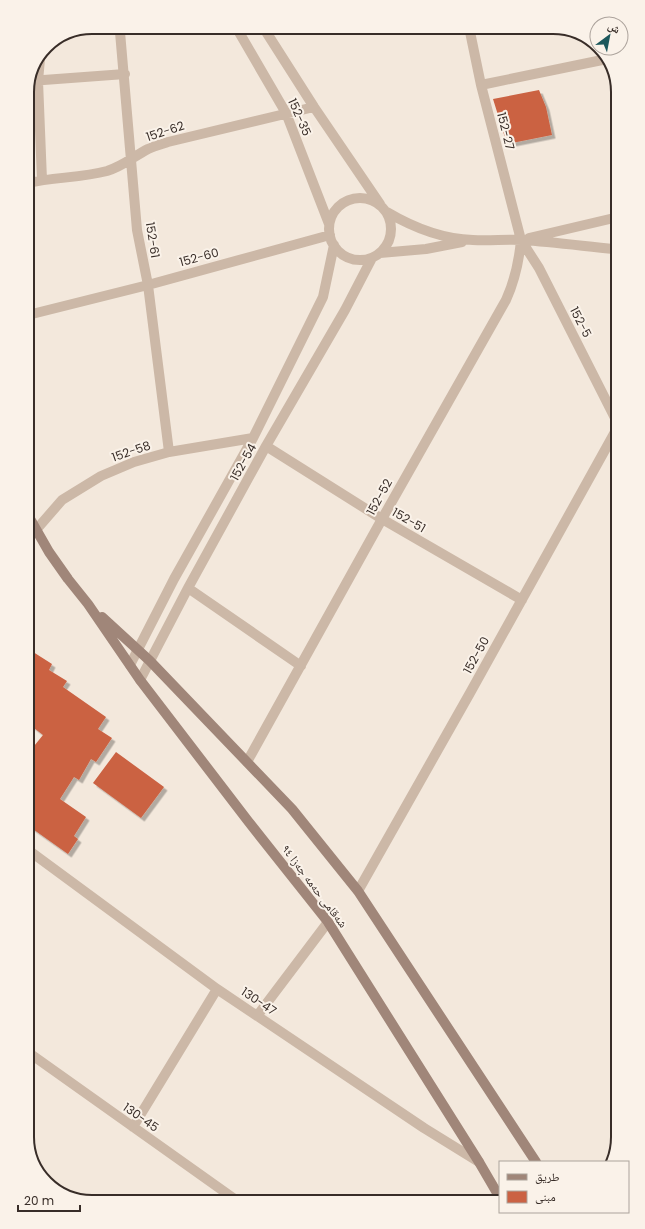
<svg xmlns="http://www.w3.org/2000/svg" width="645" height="1229" font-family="Poppins,'Noto Naskh Arabic',sans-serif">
<defs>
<filter id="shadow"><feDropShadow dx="3.5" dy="3.5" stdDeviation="0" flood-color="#0004"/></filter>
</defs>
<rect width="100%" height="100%" fill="#f3e8dc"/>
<path fill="#cb6243" filter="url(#shadow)" d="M539,90L546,107L552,135L507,144L493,99Z
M30,650L52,664L49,670L67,681L63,687L106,717L98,729L112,738L96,762L91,759L79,780L74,777L60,799L86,817L74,836L78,839L68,854L30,827V751L43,735L30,725Z
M116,752L164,787L141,818L93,783Z"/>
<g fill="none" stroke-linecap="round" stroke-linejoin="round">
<path stroke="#ccb8a7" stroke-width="10" d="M121,27L120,32L137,230L148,285L169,452
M236,27L286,113L329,224
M263,27L314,107L380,204
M469,27L481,85L521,240L539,268L615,418
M40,59L38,81L42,180
M30,81L125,74
M481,85L607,59
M28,183C54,177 81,178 107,171C123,166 133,157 148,149C154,146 162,144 168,142L314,107
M329 229a31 31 0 1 1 62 0a31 31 0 1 1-62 0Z
M387,212C414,228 442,239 473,240C490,241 506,239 522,240C553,242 583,246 614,249
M529,238L614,218
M380,253L426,249L462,242
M28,315L148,285L330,235
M266,446L382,519L522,600
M29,538L62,500L101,476L134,462L169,452L253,438
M188,588L301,666
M130,665L174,579L253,438L323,297L334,245
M140,680L188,588L266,446L345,310L372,258
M247,762L382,519L506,300C515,280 519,262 521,240
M31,852L217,989L424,1128L479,1162
M358,891L470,693L615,432
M257,1016L328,922
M32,1055L236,1200
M133,1127L217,989"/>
<path stroke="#a08679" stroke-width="10" d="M29,517L49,552L68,579L88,604L140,680L248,821L328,922L479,1162L500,1198
M102,617L150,661L292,809L358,891L536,1162"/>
</g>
<g text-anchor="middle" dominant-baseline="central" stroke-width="4" stroke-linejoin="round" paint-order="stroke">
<g font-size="12" fill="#382d28" stroke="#faf2e9">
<text transform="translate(300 117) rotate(66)">152-35</text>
<text transform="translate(165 131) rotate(-18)">152-62</text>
<text transform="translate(506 131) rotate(76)">152-27</text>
<text transform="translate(153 240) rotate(81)">152-61</text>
<text transform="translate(199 257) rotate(-15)">152-60</text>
<text transform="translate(581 322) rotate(63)">152-5</text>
<text transform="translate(131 451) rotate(-19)">152-58</text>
<text transform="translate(243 462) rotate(-61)">152-54</text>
<text transform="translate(379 497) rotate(-61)">152-52</text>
<text transform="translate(409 520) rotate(30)">152-51</text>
<text transform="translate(476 655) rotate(-61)">152-50</text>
<text transform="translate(315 886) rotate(53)">شەقامی حەمە جەزا ٩٤</text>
<text transform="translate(259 1001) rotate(34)">130-47</text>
<text transform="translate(141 1117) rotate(35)">130-45</text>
</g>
</g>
<path d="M0 0H645V1229H0ZM92 34H553A58 58 0 0 1 611 92V1137A58 58 0 0 1 553 1195H92A58 58 0 0 1 34 1137V92A58 58 0 0 1 92 34Z" fill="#faf2e9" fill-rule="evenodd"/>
<path fill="none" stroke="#382d28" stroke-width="2" d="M92 34H553A58 58 0 0 1 611 92V1137A58 58 0 0 1 553 1195H92A58 58 0 0 1 34 1137V92A58 58 0 0 1 92 34Z"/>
<rect x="499" y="1161" width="130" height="52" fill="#faf2e9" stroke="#aca39c"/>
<rect x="507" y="1174" width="20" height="6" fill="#a08679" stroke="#aca39c"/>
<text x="535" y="1181" font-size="12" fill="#382d28">طريق</text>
<rect x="507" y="1191" width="20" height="12" fill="#cb6243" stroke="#aca39c"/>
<text x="535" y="1201" font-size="12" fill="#382d28">مبنى</text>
<g transform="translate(609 36) rotate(32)"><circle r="19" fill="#faf2e9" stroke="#aca39c"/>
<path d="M0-3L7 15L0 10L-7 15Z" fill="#1c585c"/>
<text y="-6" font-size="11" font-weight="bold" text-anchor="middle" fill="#382d28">ش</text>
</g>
<path d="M18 1205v6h62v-6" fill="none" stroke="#382d28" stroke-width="2"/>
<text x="24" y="1205" font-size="12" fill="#382d28" stroke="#faf2e9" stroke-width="3" paint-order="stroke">20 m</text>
</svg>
